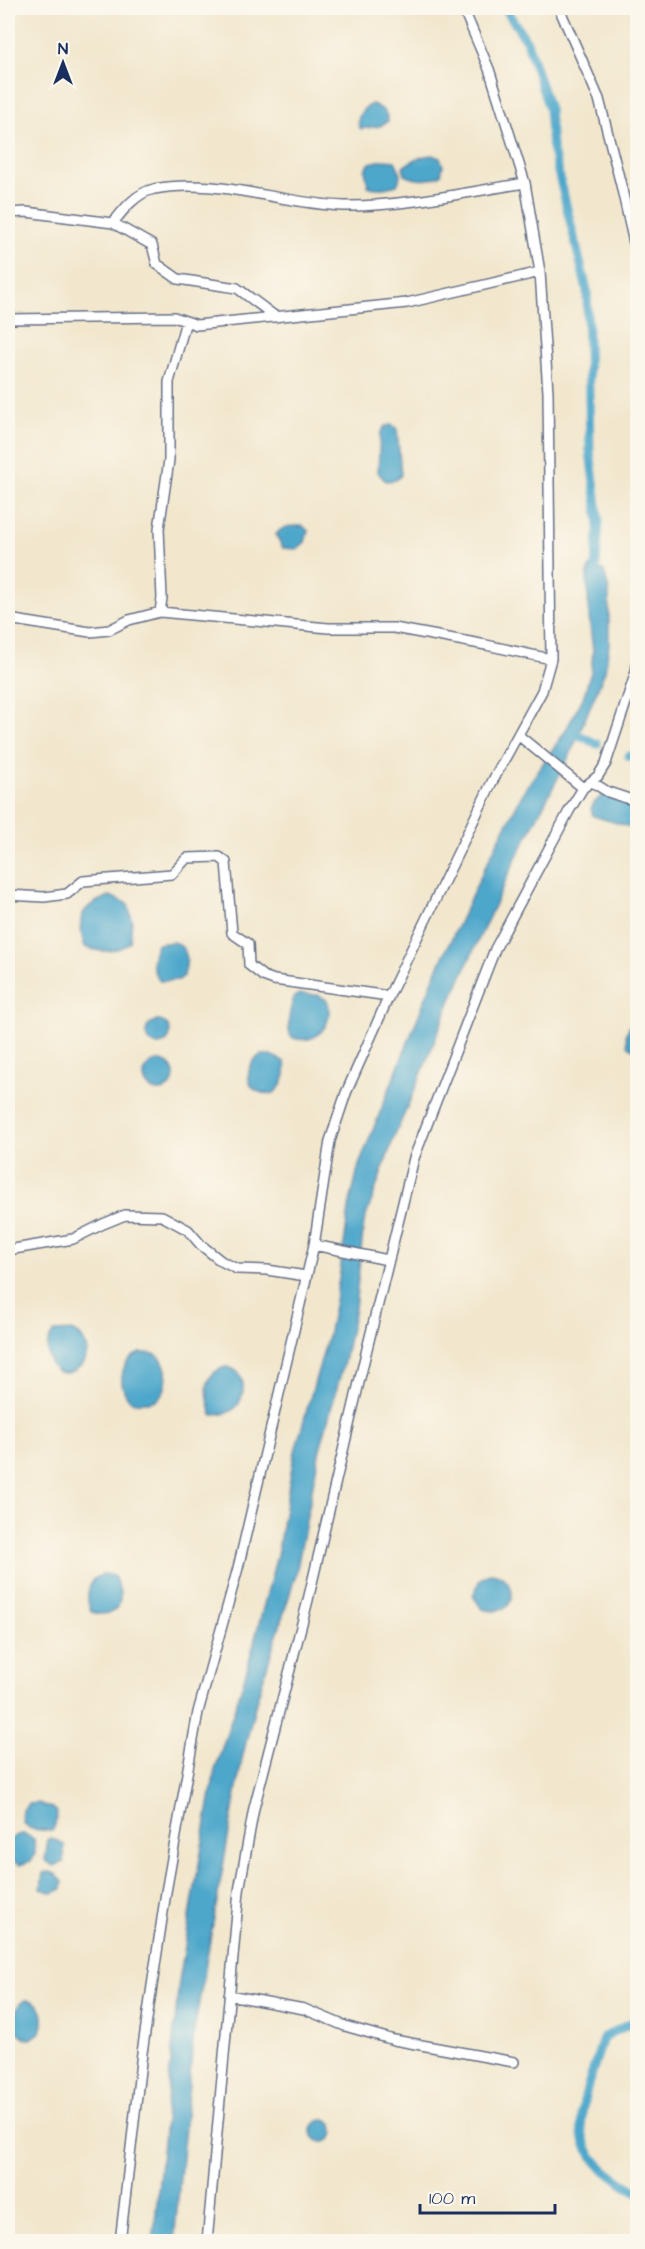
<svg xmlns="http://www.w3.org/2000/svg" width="645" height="2249" font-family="'Architects Daughter',sans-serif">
<rect width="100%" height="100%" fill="#fbf7ec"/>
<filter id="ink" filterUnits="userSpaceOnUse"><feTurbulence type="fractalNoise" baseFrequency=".0167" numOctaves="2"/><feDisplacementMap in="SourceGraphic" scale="12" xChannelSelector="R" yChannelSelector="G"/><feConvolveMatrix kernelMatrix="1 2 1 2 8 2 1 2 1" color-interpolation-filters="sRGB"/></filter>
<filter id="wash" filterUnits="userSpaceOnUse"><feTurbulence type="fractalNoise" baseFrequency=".008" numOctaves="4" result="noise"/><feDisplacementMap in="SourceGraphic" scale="24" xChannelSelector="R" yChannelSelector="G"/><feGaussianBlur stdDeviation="1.35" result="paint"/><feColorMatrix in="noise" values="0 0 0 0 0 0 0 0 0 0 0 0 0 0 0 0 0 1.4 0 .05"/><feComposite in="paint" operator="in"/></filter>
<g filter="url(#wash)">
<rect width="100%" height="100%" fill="#f2e7cd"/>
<path fill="#4da7cb" stroke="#346b94" stroke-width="1.5" d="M372,104C381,108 387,111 388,121L380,126L361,129C354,120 362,108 372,104Z
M432,155L440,158L443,165L441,175C428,181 418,181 405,175L403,167C412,160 421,156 432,155Z
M383,160L395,161C400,170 402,176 397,185C387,188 377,190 368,186L365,170L370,163Z
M392,425L397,429L401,475L396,480L385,481L378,472L380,434L385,426Z
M303,526L308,531L305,542L297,549L283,548L276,535C282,525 293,526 303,526Z
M595,565L604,571L609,591V645L605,671L571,753L516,858L449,1004L421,1075L393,1140L364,1222L355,1308L344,1362L319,1453L296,1574L256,1702L242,1759L194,2031L174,2241L153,2242L179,1981L215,1770L246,1673L277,1555L294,1455L329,1332L339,1279L350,1202L359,1165L436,972L487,863L524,791L564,733L583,698L591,672L593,651L589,617L587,574L590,567Z
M603,795H608L637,804V829L593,816L591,809L594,803Z
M110,896L128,904L132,920L130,942C117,953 101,953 85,947C75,917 81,906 110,896Z
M173,942C189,947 188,960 184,975L179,980L160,981C150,970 151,957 157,944Z
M299,994L318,995L327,1000C336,1022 316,1048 291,1037C286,1025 290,1009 294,997Z
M146 1033a12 12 0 1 1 24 0a12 12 0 1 1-24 0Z
M637,1022V1051H636L627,1045L626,1033L630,1026Z
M261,1055H271L285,1062C287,1075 284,1085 274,1093C246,1098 240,1068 261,1055Z
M144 1076a15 15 0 1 1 30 0a15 15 0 1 1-30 0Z
M75,1331C111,1361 53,1394 48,1355C46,1346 48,1339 54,1332Z
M140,1353C146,1353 153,1352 158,1356C170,1365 170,1393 155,1400C151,1402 146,1402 142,1402C135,1403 129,1401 126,1395C117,1378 123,1359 140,1353Z
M226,1367C248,1369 248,1401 231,1411C226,1415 218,1414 212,1415C206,1395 201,1374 226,1367Z
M490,1573C520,1575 521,1620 482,1609L473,1596L480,1579Z
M103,1574L114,1576C126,1599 121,1620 91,1612C86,1601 87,1591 92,1580Z
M38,1803L54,1809L57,1812L55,1825L52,1831L31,1829L23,1823L22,1811L29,1804Z
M24,1834L34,1839L35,1854L31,1861L20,1865L8,1859C7,1845 8,1835 24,1834Z
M51,1838L64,1844V1862L53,1866L45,1860L48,1840Z
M50,1872L56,1874L63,1882L62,1889L53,1893L41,1889L43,1873Z
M25,2000C43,2000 46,2019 41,2032L31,2039L25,2038L15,2029C14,2017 14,2007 25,2000Z
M312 2131a11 11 0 1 1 22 0a11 11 0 1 1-22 0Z"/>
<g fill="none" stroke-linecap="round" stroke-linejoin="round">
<path stroke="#4da7cb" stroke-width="9" d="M505,8L527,42L549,109L552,147L587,290L590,451L599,521L595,575
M571,731L597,744
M629,756L638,758
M638,2019L603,2038C581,2111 556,2148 638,2192"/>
</g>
</g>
<g filter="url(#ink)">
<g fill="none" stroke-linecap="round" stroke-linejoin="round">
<defs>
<path id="minor" d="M559,8L599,99L621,185L638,261
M8,213L26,212L113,223L152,245L157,264L178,279L237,288L276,317
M113,223C123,210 136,193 154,189C217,177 281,204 344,206C401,207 468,192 525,183
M8,319L174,317L197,325L407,303L540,272
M160,612L162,598L159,529L169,460V382L186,321
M8,619L90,632L109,630L129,620L160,612L328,628H394L486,645L551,659
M518,735L583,788
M592,782L608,792L638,802
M8,895L44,897L67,894L83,881L172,874L187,858L219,857L226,862L232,933L248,944L249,965L263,976L274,980L389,996
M314,1245L388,1260
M8,1250L73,1239L103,1224L125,1215L162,1216L188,1230L201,1245L221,1261L237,1269L267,1270L306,1276
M229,1995L304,2009L345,2026L394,2040L514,2062
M120,2242L142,2053L166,1892L198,1712L238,1568L314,1245L330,1141L346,1093L389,996L492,782L542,691L551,659L548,392L540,272L525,183L489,69L463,8
M207,2242L239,1891L254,1808L308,1600L365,1357L414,1158L495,949L569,811L583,788L598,776L606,763L636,672L638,657"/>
</defs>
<use href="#minor" stroke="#666f85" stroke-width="12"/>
<use href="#minor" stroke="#fff" stroke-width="9"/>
</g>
</g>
<rect width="645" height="2249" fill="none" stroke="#fbf7ec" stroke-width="30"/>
<g transform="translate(63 63)" stroke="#fbf7ec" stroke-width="4.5" paint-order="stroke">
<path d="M0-4.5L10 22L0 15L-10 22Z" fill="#1b2f5e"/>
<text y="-9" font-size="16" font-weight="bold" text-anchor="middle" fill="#1b2f5e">N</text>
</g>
<path d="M420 2204v9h135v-9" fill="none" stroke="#1b2f5e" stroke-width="3"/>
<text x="429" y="2204" font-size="18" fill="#1b2f5e" stroke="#fbf7ec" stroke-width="4.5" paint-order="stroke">100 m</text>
</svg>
